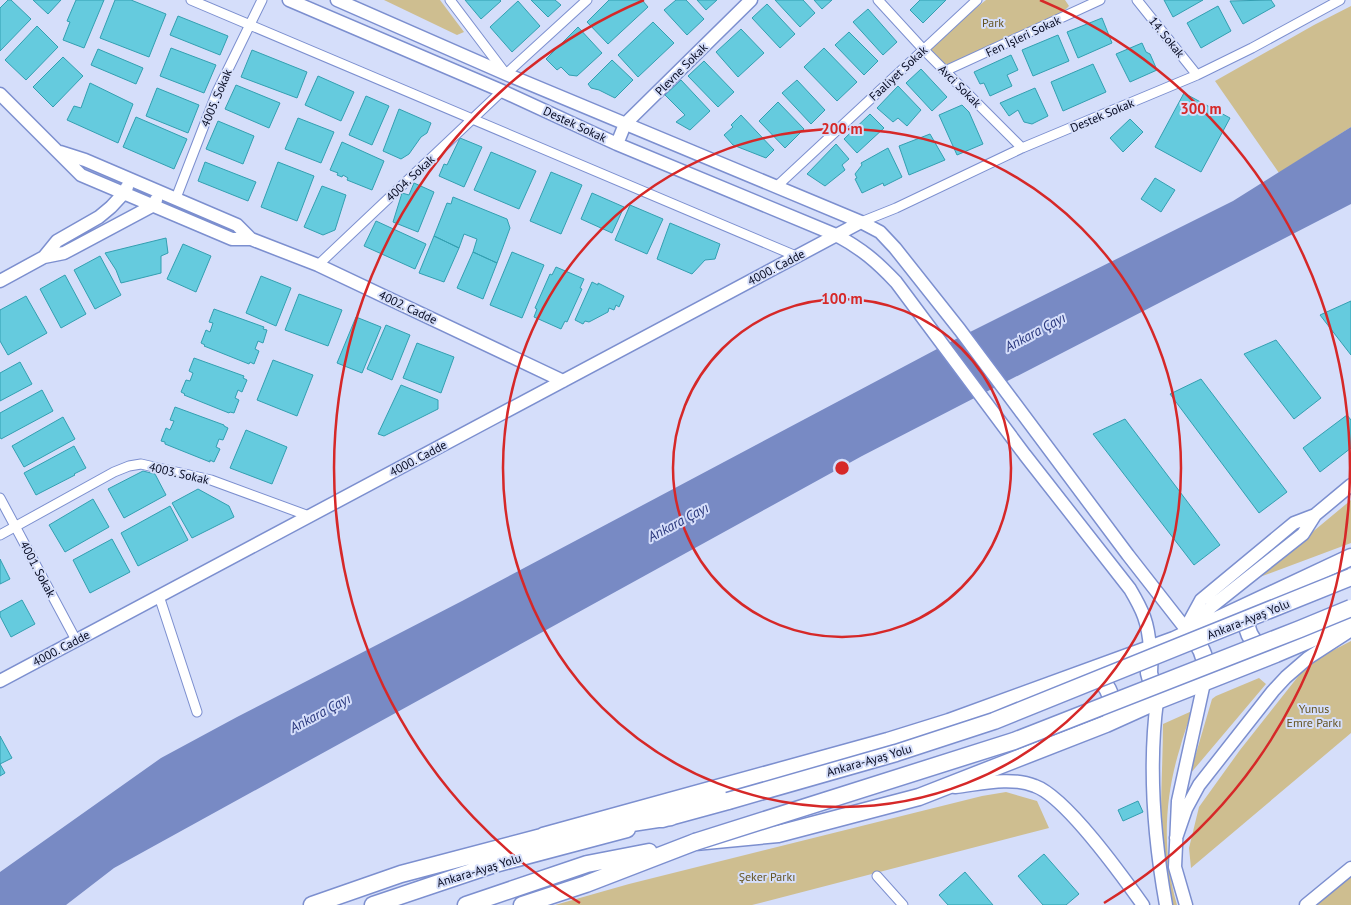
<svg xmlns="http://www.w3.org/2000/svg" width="1351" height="905" font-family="'PT Sans',sans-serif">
<rect width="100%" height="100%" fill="#d5defa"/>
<path fill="#cebe90" d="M384,0H440L464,32L457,35Z
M986,0H1065L1069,6L1057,18L941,67L925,49Z
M1351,6V127L1279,173L1215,81L1314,25Z
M1351,500V543L1257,578Z
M1351,641V733L1191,868L1189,848L1199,807L1240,750L1304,669L1328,653Z
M1259,678L1266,684L1190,774L1212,699L1216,696Z
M1192,711C1188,723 1183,736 1180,748C1164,799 1162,853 1177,905H1172C1155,847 1163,783 1163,724Z
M1006,792L1037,801L1049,828L752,905H555L629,884L982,796Z
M1351,875V905H1314Z"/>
<path fill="#788ac4" d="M1351,127V204L862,456L114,868L66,905H0V872L161,758L237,717L462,601L954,340L1233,201Z"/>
<path fill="#65cbde" stroke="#339fb1" d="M8,0H11L31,19L0,51V8Z
M33,0H61L48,14Z
M76,0H104L84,48L63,40L70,22L67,21Z
M115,0H131L166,14L149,57L100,38Z
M465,0H500L501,1L481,19Z
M531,0H555L561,5L548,17Z
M609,0H642L648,7L608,44L587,22Z
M676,0H686L704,19L687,35L664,10Z
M697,0H717L706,10Z
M775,0H803L815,13L800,27Z
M814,0H832L822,9Z
M920,0H946L923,23L910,10Z
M1164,0H1203L1173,17Z
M1271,0L1275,6L1243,24L1230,1Z
M518,1L540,26L512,52L490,27Z
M767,4L795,34L780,48L752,18Z
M1218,6L1231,31L1201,48L1187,23Z
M868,9L897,42L883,55L853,22Z
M178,16L228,36L220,55L170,35Z
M1102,18L1112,43L1078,58L1067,32Z
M653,22L674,43L638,77L618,55Z
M37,26L58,47L26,80L5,60Z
M578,27L602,53L577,76L569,75L561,67L557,70L546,59Z
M741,29L764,53L738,77L716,52Z
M849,32L878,61L864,75L835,45Z
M1058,35L1069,61L1033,76L1022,50Z
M1142,43L1146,52L1150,54L1157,70L1130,82L1116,54Z
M171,48L216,65L204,93L160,76Z
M824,48L857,82L837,101L804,67Z
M98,49L143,68L136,84L91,65Z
M252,50L307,72L297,98L241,77Z
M1011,55L1018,70L1007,75L1012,86L990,96L984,83L980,84L974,72Z
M63,57L83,76L53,107L33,87Z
M612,60L633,80L615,98L599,90L591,88L588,84Z
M704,61L734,92L718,107L688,76Z
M1093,64L1106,92L1063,111L1051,82Z
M921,69L947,97L932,111L906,83Z
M318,76L354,92L341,121L305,105Z
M681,80L710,111L690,130L676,122L685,115L665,95Z
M797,80L825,110L811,124L782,93Z
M90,83L133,104L118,143L67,120L74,106L81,108Z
M236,85L280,103L269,128L225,109Z
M898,86L921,110L907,126L898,118L893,122L877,108Z
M157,88L199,105L188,133L146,116Z
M1035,88L1048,116L1032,124L1024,122L1018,110L1009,116L1000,103Z
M1184,93L1230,118L1201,172L1155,147Z
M366,96L389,106L372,145L349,135Z
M778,102L804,129L785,148L759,121Z
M962,105L969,112L983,144L957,155L939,115Z
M399,109L431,123L427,133L421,137L409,154L401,159L383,151Z
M870,114L884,128L857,153L844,139Z
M741,115L774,150L766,158L733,145L724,135L733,127L731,125Z
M136,117L187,139L174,169L123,147Z
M298,118L334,132L321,163L285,149Z
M1130,119L1143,132L1123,152L1110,138Z
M218,121L254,136L243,164L206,149Z
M930,134L945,160L909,175L899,146Z
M460,138L482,147L464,187L439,176L444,164L447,165Z
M342,142L384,161L372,190L347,180L348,178L343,175L342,177L337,175L338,173L330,170Z
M836,144L849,159L842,165L845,170L825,186L807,174Z
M888,148L902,177L884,186L883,183L862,193L855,179L857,178L855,174L862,165L861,163Z
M491,152L536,171L519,209L474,190Z
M205,162L256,182L248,201L198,181Z
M278,162L314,176L297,221L261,207Z
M551,172L582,185L561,234L530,221Z
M1155,178L1175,190L1161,212L1141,199Z
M414,183L434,192L418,232L393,222L402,193L409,195Z
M322,186L346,195L335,230L323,235L304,227Z
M592,193L624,207L612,233L581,219Z
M453,197L507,219L510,228L497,263L473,252L477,239L464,234L459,248L434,236L447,203L451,204Z
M630,205L663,219L647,254L615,240Z
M376,221L426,244L415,269L364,246Z
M670,223L720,244L715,259L705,260L692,274L657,259Z
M434,236L459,248L444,282L419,273Z
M166,238L168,253L161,256V273L121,283L116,270L105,253Z
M183,244L211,256L196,292L167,279Z
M473,252L497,263L483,299L457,288Z
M512,252L544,265L522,318L490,305Z
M100,256L121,295L95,309L74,270Z
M556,267L584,279L580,288L582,289L567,322L565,321L561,329L534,317L537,309L535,308L550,274L552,275Z
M65,275L86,314L61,328L40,289Z
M261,276L291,288L276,326L246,313Z
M592,282L598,285V283L624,296L619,307L616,305L614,310L609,308L608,312L589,322L585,321L583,324L575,320Z
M299,294L342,310L328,346L285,330Z
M26,296L47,333L8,355L0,341V310Z
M1351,301V355L1320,315Z
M214,309L264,327L263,329L267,330L263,343L258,341L255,349L259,351L254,364L250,362L249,364L204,346L205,345L201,343L206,330L210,332L213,323L209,322Z
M356,317L381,327L362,373L337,363Z
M386,325L410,335L392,380L367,369Z
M1276,340L1321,398L1294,419L1244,354Z
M417,343L454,357L441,393L403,378Z
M194,358L244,376L243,378L247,380L242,392L238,390L235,398L239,400L234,413L230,412L229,413L184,395L185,394L181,392L186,380L190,381L193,373L189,371Z
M273,360L313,375L297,416L257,400Z
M20,362L32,384L0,401V373Z
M1201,379L1287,492L1259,513L1170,394Z
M401,385L438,400V409L384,436L378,434Z
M42,390L53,411L1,439L0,437V413Z
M175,407L224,425V426L228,428L223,440L219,439L216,447L220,449L214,462L210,460V462L165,444V442L161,441L166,428L170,430L174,421L170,420Z
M1347,415L1351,420V448L1320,472L1303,448Z
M63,417L75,439L24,467L12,446Z
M1125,419L1220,545L1194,565L1093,434Z
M246,430L287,447L272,484L230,468Z
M74,446L86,468L74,474L75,475L36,495L24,473Z
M143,471L155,474L166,495L124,518L108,489Z
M198,489L229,506L234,517L192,538L172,503Z
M93,499L109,527L65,552L49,525Z
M170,506L188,540L138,566L121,533Z
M112,539L130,572L90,593L73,560Z
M0,559L10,579L0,584Z
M22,600L35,624L11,637L0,616V612Z
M0,736L12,758L0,764L5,773L0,776Z
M1138,801L1143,812L1123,821L1118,810Z
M1044,854L1079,894L1066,905H1043L1018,876Z
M965,872L993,905H948L939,895Z"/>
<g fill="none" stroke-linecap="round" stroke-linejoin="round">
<defs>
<path id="street" d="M191,0L796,256
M450,0L506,74L587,0
M878,0L923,49L1022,148
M1137,0L1197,75
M945,71L1100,0
M776,187L977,0
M176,198L217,92L262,0
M861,222L896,208L1022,148L1197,75L1252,48L1340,0
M318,265L502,91
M0,498L76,640
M0,535L114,472L129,466L141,464L211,480L309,516
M159,596L197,712
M877,876L903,905"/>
<path id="secondary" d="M289,0L502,91L617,144L836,235C862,249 876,261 896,282L1025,455L1130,589C1143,611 1148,622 1150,648
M337,0L506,74L861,222L880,232L895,248L960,330L1128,555L1189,633
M0,94L81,175L232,239H251L318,265L563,381
M617,144L625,124L751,0
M60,152L85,160L237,225L251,239
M44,257L57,241L99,217L111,207L124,193L127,187
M0,281L44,257L64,253L154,205L156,200
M1191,631L1211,607L1303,534L1315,515L1351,485
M1189,632V622L1201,600L1294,523L1315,515
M0,681L861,222
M1157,701C1148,769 1154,838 1166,905
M955,787C981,784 1010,776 1035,786C1066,797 1123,877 1143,905
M1176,838L1186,809L1199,785L1273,691L1286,677L1308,658L1351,630
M1186,905L1175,867L1178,801L1204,683
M1306,905L1351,868"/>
<path id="highway" d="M1252,609C1240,625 1251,647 1271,650
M1189,633C1202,646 1208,660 1205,678
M1150,648L1149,673L1156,699
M1088,674C1107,679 1114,696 1111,715
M662,819L728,801
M612,826L671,817
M543,836L888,741L949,722L1174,640L1351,557
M312,905L401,874L553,834
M373,905L495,864L627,829
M466,905L587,864L649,852
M522,905L586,884L695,842L778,834L919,797L1106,724L1157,701L1276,654L1351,622"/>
</defs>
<use href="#street" stroke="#7c8fcf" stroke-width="11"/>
<use href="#secondary" stroke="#7c8fcf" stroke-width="15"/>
<use href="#highway" stroke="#7c8fcf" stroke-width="19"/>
<use href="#street" stroke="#fff" stroke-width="9"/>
<use href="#secondary" stroke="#fff" stroke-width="12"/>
<use href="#highway" stroke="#fff" stroke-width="16"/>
<defs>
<path id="highway-bridge" d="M728,801L896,753L994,721L1351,577
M695,842L1014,741L1300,629L1351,608"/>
</defs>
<use href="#highway-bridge" stroke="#7c8fcf" stroke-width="19" stroke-linecap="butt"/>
<use href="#highway-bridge" stroke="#fff" stroke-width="16"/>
</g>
<g fill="none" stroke="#d62828" stroke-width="2.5">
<circle cx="842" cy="468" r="169"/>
<circle cx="842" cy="468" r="339"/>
<path d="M580 903A508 508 0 0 1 644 0M1040 0A508 508 0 0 1 1104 903"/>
</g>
<g text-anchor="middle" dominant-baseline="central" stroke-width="4" stroke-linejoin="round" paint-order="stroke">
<g font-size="12" fill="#645421" stroke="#d5defa">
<text x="993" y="22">Park</text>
<text x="1314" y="708">Yunus<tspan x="1314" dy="14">Emre Parkı</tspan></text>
<text x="767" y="876">Şeker Parkı</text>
</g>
<g font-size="12" fill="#050920" stroke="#d5defa">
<text transform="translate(1023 36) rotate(-25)">Fen İşleri Sokak</text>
<text transform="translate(1167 37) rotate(51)">14. Sokak</text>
<text transform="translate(681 69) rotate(-45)">Plevne Sokak</text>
<text transform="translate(898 73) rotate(-43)">Faaliyet Sokak</text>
<text transform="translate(960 86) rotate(45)">Avci Sokak</text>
<text transform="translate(216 98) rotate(-67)">4005. Sokak</text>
<text transform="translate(1102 115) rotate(-23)">Destek Sokak</text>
<text transform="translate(575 124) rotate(25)">Destek Sokak</text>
<text transform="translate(410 178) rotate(-43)">4004. Sokak</text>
<text transform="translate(776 267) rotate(-28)">4000. Cadde</text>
<text transform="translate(408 307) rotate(25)">4002. Cadde</text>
<text transform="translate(418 458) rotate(-28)">4000. Cadde</text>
<text transform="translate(179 473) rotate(13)">4003. Sokak</text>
<text transform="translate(38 569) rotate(62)">4001. Sokak</text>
<text transform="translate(1248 619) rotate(-22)">Ankara-Ayaş Yolu</text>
<text transform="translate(61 648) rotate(-28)">4000. Cadde</text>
<text transform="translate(869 760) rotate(-16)">Ankara-Ayaş Yolu</text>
<text transform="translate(479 870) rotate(-17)">Ankara-Ayaş Yolu</text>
</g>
<g font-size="14" font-style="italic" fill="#28367c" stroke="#d5defa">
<text transform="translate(1035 332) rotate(-28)">Ankara Çayı</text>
<text transform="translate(678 522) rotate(-28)">Ankara Çayı</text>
<text transform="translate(320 713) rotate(-28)">Ankara Çayı</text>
</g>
</g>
<circle cx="842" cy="468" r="8" fill="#d62828" stroke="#d5defa" stroke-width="2.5"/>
<g font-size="15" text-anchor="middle" font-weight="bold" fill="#d62828" stroke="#d5defa" stroke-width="4" stroke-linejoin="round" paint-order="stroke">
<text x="1201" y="114">300 m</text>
<text x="842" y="134">200 m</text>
<text x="842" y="304">100 m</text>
</g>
</svg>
